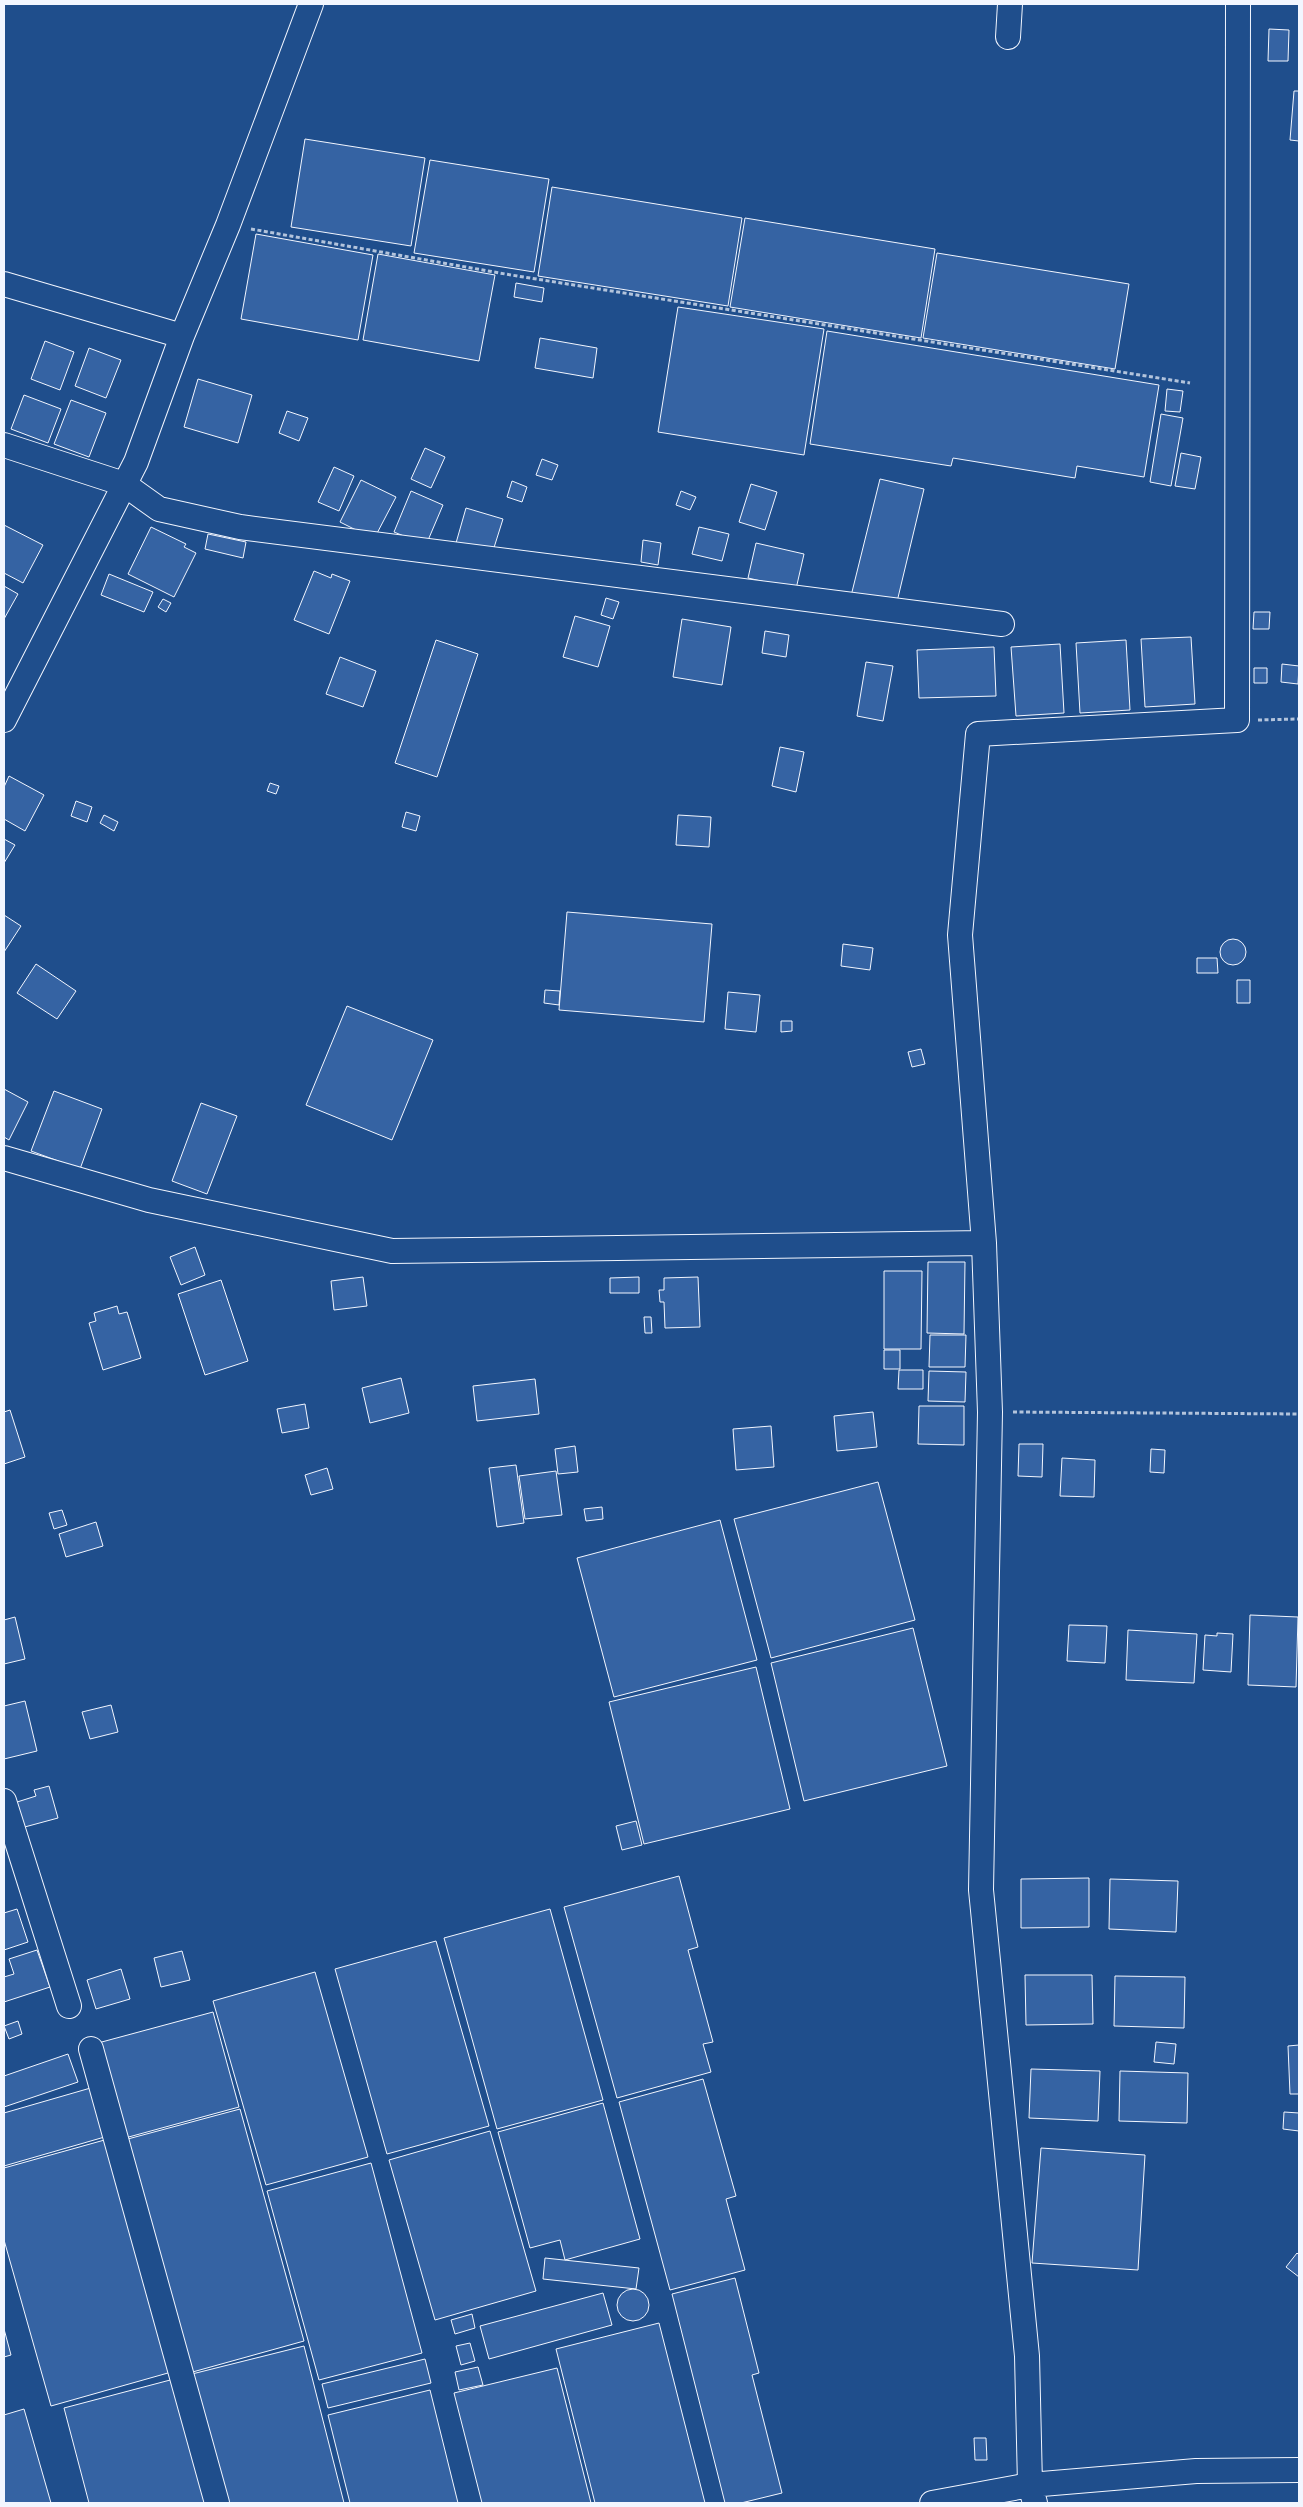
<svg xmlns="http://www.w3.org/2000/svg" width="1303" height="2507" font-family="'Times New Roman',serif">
<rect width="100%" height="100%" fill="#1f4e8c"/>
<path fill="#3563a3" stroke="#f2f6ff" d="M1269,29L1289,30L1288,61H1268Z
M1294,91H1299V141L1290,140Z
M305,139L425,158L411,246L291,227Z
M430,160L549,179L534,272L414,253Z
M552,187L742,218L728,306L538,276Z
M745,218L935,249L921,338L730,307Z
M256,234L373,255L358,340L241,319Z
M937,253L1129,284L1115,369L923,338Z
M378,254L495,275L479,361L363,340Z
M516,283L544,288L542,302L514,297Z
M678,307L824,329L804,455L658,432Z
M827,331L1159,385L1144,477L1077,466L1075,478L953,458L951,466L810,444Z
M540,338L597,348L593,378L535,368Z
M45,341L74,352L60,390L31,379Z
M89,348L121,360L106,398L75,386Z
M198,379L252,395L238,443L184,427Z
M1167,389L1183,391L1180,412L1165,411Z
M24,395L61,409L48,443L11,429Z
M71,400L106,413L89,457L54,444Z
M287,411L308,418L299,441L279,433Z
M1161,414L1183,418L1171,486L1150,482Z
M425,448L445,457L431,488L411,479Z
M1181,453L1201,457L1195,489L1175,486Z
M542,459L558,465L552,480L536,475Z
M334,467L354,476L339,511L318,502Z
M880,479L924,489L896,606L851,596Z
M361,480L396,497L374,539L340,522Z
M512,481L527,487L522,502L507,497Z
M751,484L777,492L765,530L739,522Z
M411,491L443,505L426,545L394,532Z
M681,491L696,497L690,510L676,505Z
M466,508L503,519L492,554L456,543Z
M4,525L43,545L23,583L4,573Z
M151,527L186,544L184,547L196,553L174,597L128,574Z
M699,527L729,534L722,561L692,554Z
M208,534L246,542L243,558L205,549Z
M643,540L661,543L658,565L641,562Z
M756,543L804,554L796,589L748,578Z
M314,571L331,578L332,574L350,581L329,634L294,620Z
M109,574L153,592L144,612L101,595Z
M4,586L18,594L4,619Z
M606,598L619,602L613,619L601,615Z
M163,599L171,603L166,612L158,607Z
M1254,612H1270L1269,629H1253Z
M575,616L610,626L598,667L563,657Z
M682,619L731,627L722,685L673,677Z
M765,631L789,635L786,657L762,653Z
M1191,637L1195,704L1145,707L1141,639Z
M436,640L478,654L437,777L395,763Z
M1126,640L1130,710L1080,713L1076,643Z
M1060,644L1064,713L1016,716L1011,647Z
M994,647L996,696L919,698L917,650Z
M340,657L376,671L363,707L326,694Z
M866,662L893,666L883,721L857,716Z
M1282,664L1299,666L1298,684L1281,682Z
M1254,668H1267V683H1254Z
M780,747L804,752L796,792L772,786Z
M9,776L44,795L25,831L4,819V787Z
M270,783L279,786L276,794L267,791Z
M76,801L92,807L87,822L71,816Z
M406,812L420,816L416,831L402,827Z
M104,815L118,822L114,831L100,823Z
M678,815L711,817L709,847L676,845Z
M4,839L15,845L4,863Z
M567,912L712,924L704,1022L559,1010Z
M4,915L21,926L4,952Z
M1220 952a13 13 0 1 1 26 0a13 13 0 1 1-26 0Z
M843,944L873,948L870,970L841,966Z
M1197,958H1217L1218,973H1197Z
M36,964L76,991L57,1019L17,993Z
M1237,980H1250V1003H1237Z
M545,990L560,991L559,1005L544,1003Z
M728,992L760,995L756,1032L725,1029Z
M347,1006L433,1040L392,1140L306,1105Z
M781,1021H792V1031L781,1032Z
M921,1049L925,1064L912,1067L908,1052Z
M4,1089L28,1102L9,1140L4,1137Z
M54,1091L102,1109L80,1169L31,1151Z
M201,1103L237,1116L207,1194L172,1181Z
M195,1247L205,1275L181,1285L170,1257Z
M928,1262H965L964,1334L927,1333Z
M884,1271H922L921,1349H884Z
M363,1277L367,1306L334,1310L331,1281Z
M639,1277V1293H610V1278Z
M698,1277L700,1327L665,1328L664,1302H660L659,1290H664V1278Z
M221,1280L248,1361L205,1375L178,1294Z
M117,1306L119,1314L127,1312L141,1358L103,1370L89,1323L96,1321L94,1313Z
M644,1317H651L652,1333H645Z
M930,1335H966L965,1367H929Z
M884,1350H900V1369H884Z
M899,1370H923V1389H898Z
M929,1371L966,1372L965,1402L928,1401Z
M401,1378L409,1413L370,1423L362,1388Z
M535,1379L539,1414L477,1421L473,1386Z
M305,1404L309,1428L282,1433L277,1409Z
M919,1406H964V1445L918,1444Z
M10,1410L25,1457L4,1464V1412Z
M873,1412L877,1447L837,1451L834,1416Z
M771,1426L774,1467L736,1470L733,1429Z
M1019,1444H1043L1042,1477L1018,1476Z
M575,1446L578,1472L558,1474L555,1449Z
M1151,1449L1165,1450L1164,1473L1150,1472Z
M1062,1458L1095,1460L1094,1497L1060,1496Z
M516,1465L524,1523L497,1527L489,1468Z
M327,1468L333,1489L311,1495L305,1475Z
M556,1471L562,1515L525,1519L519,1476Z
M878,1482L915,1620L771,1658L734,1519Z
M602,1507L603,1519L586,1521L584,1509Z
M62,1510L67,1525L54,1529L49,1513Z
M720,1520L757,1660L614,1697L577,1558Z
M96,1522L103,1546L66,1557L59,1534Z
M1250,1615L1298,1617L1296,1687L1248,1685Z
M15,1617L25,1659L4,1664V1620Z
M1069,1625L1107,1626L1105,1663L1067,1661Z
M913,1628L947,1766L804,1801L771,1663Z
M1128,1630L1197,1634L1194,1683L1126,1680Z
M1217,1633L1233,1634L1231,1672L1203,1670L1205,1635L1217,1636Z
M756,1667L790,1809L644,1844L609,1702Z
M25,1701L37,1751L4,1759V1706Z
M111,1705L118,1732L90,1739L82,1712Z
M49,1786L58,1818L21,1828L14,1803L36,1796L34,1790Z
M636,1821L642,1845L622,1850L616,1826Z
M679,1876L698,1947L688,1950L713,2042L703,2044L711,2072L617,2098L564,1907Z
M1089,1878V1927L1021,1928V1879Z
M1110,1879L1178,1881L1176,1932L1109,1929Z
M17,1909L28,1942L4,1950V1913Z
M550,1909L603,2100L497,2129L444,1938Z
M436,1941L489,2126L387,2154L335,1969Z
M37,1950L50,1987L4,2002V1977L14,1974L9,1959Z
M182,1951L190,1980L161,1987L154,1958Z
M121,1969L130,1999L96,2009L87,1980Z
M315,1972L368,2157L266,2185L213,2001Z
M1025,1975H1092L1093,2024L1026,2025Z
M1115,1976L1185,1977L1184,2028L1114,2026Z
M213,2012L239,2107L125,2138L98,2043Z
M18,2021L22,2034L9,2039L4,2026Z
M1156,2042L1176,2044L1174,2064L1154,2062Z
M1299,2045V2094H1290L1288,2046Z
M68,2054L78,2082L4,2107V2076Z
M1031,2069L1100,2071L1098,2121L1029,2118Z
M1120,2071L1188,2073L1187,2123L1119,2121Z
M703,2079L736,2196L726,2199L745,2270L670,2290L619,2102Z
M94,2087L108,2136L4,2166V2113Z
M603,2103L640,2239L565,2260L560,2240L530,2248L498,2132Z
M240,2109L304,2341L189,2373L124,2140Z
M1284,2112L1299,2113V2131L1283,2129Z
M490,2131L536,2291L435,2320L389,2160Z
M108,2139L175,2371L51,2406L4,2240V2168Z
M1041,2148L1145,2155L1138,2270L1032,2263Z
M371,2163L422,2353L319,2380L267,2191Z
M1297,2253L1299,2255V2277L1286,2267Z
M545,2258L639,2268L636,2289L543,2279Z
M735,2278L759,2373L752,2375L782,2493L741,2503H725L672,2294Z
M617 2305a16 16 0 1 1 32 0a16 16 0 1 1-32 0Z
M603,2293L612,2325L489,2359L480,2326Z
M472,2314L475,2328L455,2334L451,2320Z
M659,2323L705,2503H595L556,2349Z
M4,2329L11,2355L4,2357Z
M470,2343L475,2361L461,2365L456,2346Z
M304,2346L344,2503H225L192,2374Z
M425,2359L431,2383L328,2408L322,2384Z
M478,2367L483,2385L459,2390L455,2372Z
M557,2368L591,2503H482L454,2393Z
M174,2379L207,2503H89L64,2408Z
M430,2390L458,2503H350L328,2415Z
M24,2409L51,2503H4V2415Z
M974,2438H986L987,2460H975Z"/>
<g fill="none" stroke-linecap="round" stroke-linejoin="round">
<defs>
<path id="minor" d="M1008,37L1010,4
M4,284L182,336
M4,445L124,484L159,509L240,527L1002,624
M4,720L136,462L182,336L228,225L311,4
M4,1158L149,1200L392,1251L984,1243
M4,1801L69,2006
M91,2049L217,2503
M932,2503L1030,2485L1196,2471L1299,2470
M1035,2503L1030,2485L1027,2356L981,1890L990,1412L984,1243L960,935L978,734L1237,720L1238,4"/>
</defs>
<use href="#minor" stroke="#f2f6ff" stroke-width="26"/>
<path stroke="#b3c4dc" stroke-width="3" stroke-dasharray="4 2.5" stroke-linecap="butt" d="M251,229L511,275L1190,383
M1258,720L1299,719
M1013,1412L1299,1414"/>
<use href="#minor" stroke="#1f4e8c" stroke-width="24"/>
</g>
<rect width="1303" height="2507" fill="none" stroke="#f2f6ff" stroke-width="10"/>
</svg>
